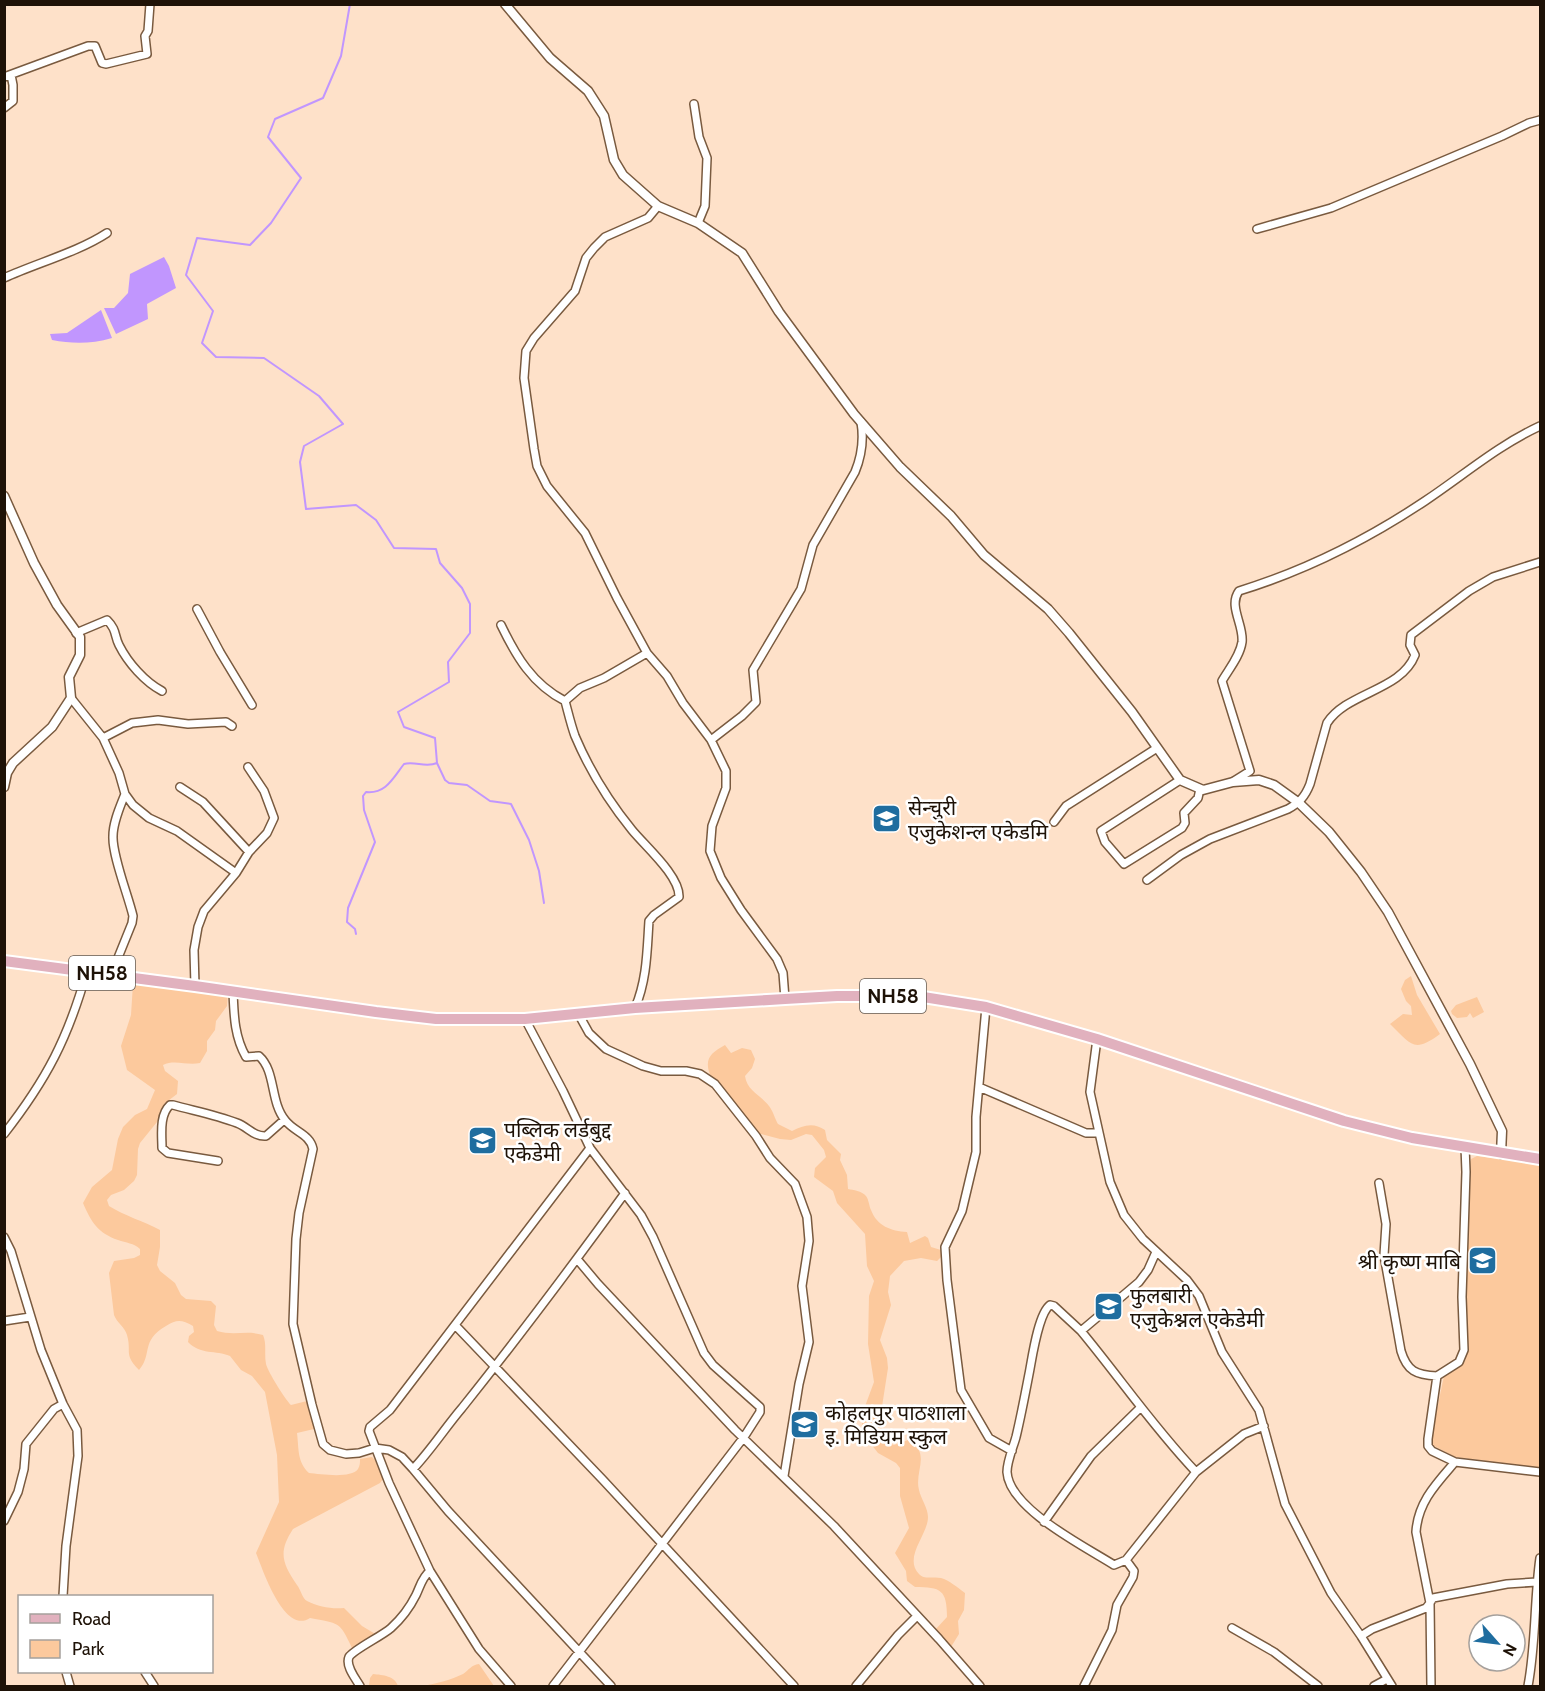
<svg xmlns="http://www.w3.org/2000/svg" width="1545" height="1691" font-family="Cabin,'Noto Sans Devanagari',sans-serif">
<rect width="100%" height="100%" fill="#fee1c9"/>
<path fill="#fcc99d" d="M1411,976L1417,995L1440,1034C1413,1054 1411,1044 1390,1024L1403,1014L1412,1015L1411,1006L1406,1001L1401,989L1405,980Z
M133,984L228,993L227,1006L216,1021L215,1030L207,1041V1051L200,1063C187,1066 175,1059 163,1065L165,1071L178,1081L177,1094L164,1104L157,1122L140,1143L138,1149L137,1175L134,1181L124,1190L111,1195L107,1200L109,1206C125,1216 143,1221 160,1230V1247L157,1265L160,1271L175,1283L181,1295L186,1299L211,1301L216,1306L214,1325L217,1331C233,1336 248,1330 263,1335C267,1344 264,1354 266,1364C268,1372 285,1399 291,1405L307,1401L314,1429L297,1433C299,1449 297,1462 309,1473C320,1474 351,1479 358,1469C360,1466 360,1462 360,1459L372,1457L375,1460L383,1479L380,1483L293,1529C278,1552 282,1563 297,1585C301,1590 302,1598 307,1601C319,1607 331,1609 344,1608L362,1626L377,1635L352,1648C339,1620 339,1624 310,1618C284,1635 263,1570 256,1553L279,1502L277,1455L265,1392L252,1376L241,1370L230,1356C216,1350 200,1355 188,1342L189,1336L194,1332L193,1326C182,1320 177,1319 166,1326C140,1341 153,1354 139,1370C123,1354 132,1352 127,1335C125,1327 117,1323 114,1315L109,1273L114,1261L134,1258L140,1255V1249C134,1243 126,1243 118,1240C98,1233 91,1222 83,1203L92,1187L112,1170L118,1139L123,1127L135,1115L147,1109L155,1090L127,1070L121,1046L131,1015Z
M1477,997L1484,1012L1473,1018L1470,1013L1467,1017L1457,1018L1452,1014L1451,1011L1456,1005Z
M725,1045L731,1053L742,1048L751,1050L755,1059L752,1068L745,1076C747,1091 761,1095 769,1106C773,1111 775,1119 778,1124L792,1131C803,1125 814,1122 825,1130L827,1140L841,1154L840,1160L847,1175L848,1189C853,1190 862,1191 866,1196C869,1200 869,1206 871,1210C877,1226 891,1231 907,1232L910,1243L925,1236L928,1238L931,1247L941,1250L942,1256L937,1261L921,1258L904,1261L890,1276L888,1292L891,1305L880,1340L887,1358L888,1368L881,1413L882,1441L894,1445L908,1440C932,1453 914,1471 919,1490C921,1499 928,1508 928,1517C928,1535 903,1557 919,1574C924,1580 934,1576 941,1578C949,1580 958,1588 965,1593L964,1610L958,1621L959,1634L951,1647L935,1630L947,1617C947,1590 941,1587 915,1587L907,1581L906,1571L895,1553L909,1528L900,1496V1468L896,1463L878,1453L861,1431L864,1409L874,1382L868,1344L869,1296L874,1281L867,1266L865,1234L837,1203L833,1191L814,1177L815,1168L826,1157L824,1150L812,1135L806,1134L791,1140L780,1139L757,1133L746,1120L724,1088L710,1075C704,1058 711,1053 725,1045Z
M1477,1156L1540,1164V1468L1455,1457L1432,1445V1433L1444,1376L1462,1365L1466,1359L1467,1345L1465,1272L1469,1165L1471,1159Z
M479,1664L494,1686H424C437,1683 451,1680 463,1674C469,1670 471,1665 479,1664Z
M373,1674C383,1675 395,1676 398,1686H369L370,1678Z"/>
<path fill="#c196fe" d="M164,257L169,266L176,288L147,304L148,319L116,334L104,308H114L128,293L130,274Z
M101,310L112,338C91,344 73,344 52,340L50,334L67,333Z"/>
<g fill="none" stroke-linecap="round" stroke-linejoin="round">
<path stroke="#c196fe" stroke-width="2" d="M350,4L341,56L323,98L275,119L268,137L301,178L271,223L250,245L197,238L186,275L213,311L202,343L216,357L264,358L319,396L343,424L304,446L300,462L306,509L356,505L376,520L394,548L436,549L440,563L462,588L470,604V633L448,662L449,682L398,712L404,727L435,738L437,763L445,780L449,783L467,785L490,801L511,804L529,840L539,871L544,903
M356,934L355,929L347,922L348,908L375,842L364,810L363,796L366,792C386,794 393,778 404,764C415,761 426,768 437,763"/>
<defs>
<path id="minor" d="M4,77L88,46H95L102,63L106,64L147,54L145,36L148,31L150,4
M694,104L699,137L707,158L705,206L698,223
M4,108L13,101V85L11,75
M658,206L648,218L605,237L594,248L586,258L575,291L534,338L526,351L524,378L534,449L537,466L547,486L585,533L617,598L647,653L667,676L683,703L711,740L726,771V788L712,826L710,851L721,878L741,910L777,959L783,973L785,999
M1257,229L1331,208L1502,136L1529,123L1540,120
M4,278C37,263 78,252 107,233
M197,609L220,652L252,705
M501,625C516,656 532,684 565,701C568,712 571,725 575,736C589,769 610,803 632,830C645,846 680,876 679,897L654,915L649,921C647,951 647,980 635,1008
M76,633L107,620C117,630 114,635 119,645C128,663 145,682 162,691
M71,698L103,738L119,773L125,794L133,805L149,818L177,831L236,873
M565,701L580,688L604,678L647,653
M103,738L132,723L158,720L188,724L226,722L232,726
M711,740L742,716L756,702L753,670L801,589L813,545L855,472C862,455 864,440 861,422
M1180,780L1101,831L1105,842L1124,864L1182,828L1185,823L1184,813L1198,798L1200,789
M1234,781L1250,771L1222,681C1229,669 1240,656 1242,642C1244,625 1228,606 1239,591C1304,571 1368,539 1425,501C1464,475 1497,446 1540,426
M180,787L203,802L249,852
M1054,822L1066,806L1157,748
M1147,880L1181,855L1210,839L1288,809C1299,803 1305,797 1310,784L1327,723C1347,692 1401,691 1415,655L1410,645L1411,635L1469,591L1493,577L1540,562
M111,975L132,923L133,916C128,895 112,855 113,836C113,822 120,807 125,794
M195,986L194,950L198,927L204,911L236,873L249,852L267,833L274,818L264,791L248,767
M233,991C234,1014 234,1036 246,1057L259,1056C276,1071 270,1102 285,1120C294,1132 310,1134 313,1149L299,1213L296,1239L293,1324L312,1405L323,1444L330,1450L346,1454L359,1453L375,1448L389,1450L402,1457L413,1469C431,1450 445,1428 462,1408C518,1338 572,1266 625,1193
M986,1007L976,1117V1152L962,1211L945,1247L947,1280L961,1390L989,1438L1012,1451
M579,1015L589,1033L606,1049L643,1066L661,1071H686L700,1074L715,1084L756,1136L770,1158L795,1184L807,1217L809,1241L802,1286L809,1342L799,1384L784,1476
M525,1019L563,1091L590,1148L641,1215L653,1237L704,1353L713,1365L760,1407V1412L744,1437L553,1686
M1097,1039L1090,1092L1110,1182L1124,1215L1143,1239L1187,1280L1199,1296L1222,1352L1259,1410L1285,1504L1331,1593L1361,1636L1392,1686
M979,1087L1086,1133H1099
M4,1134C47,1079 68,1038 87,971
M218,1161L168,1153L162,1148C162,1135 159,1115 170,1105H173C195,1111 216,1115 237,1123C248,1127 254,1137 266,1136L284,1120
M1379,1183L1386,1224L1384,1255L1401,1351C1407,1371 1416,1375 1437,1376
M4,1237L11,1251L41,1350L63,1404L77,1430L78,1456L66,1546L63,1596
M1156,1252L1148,1270L1139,1282L1081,1331C1120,1378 1154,1428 1196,1472L1244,1434L1264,1426
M577,1259L598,1284L735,1430L834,1526L939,1639L980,1686
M4,1321L30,1317
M455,1325L603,1480L794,1686
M1081,1331L1054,1306L1050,1305C1038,1314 1032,1359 1029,1374C1025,1395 1021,1416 1016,1437C1013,1448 1007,1461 1007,1472C1009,1509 1086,1547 1114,1565L1126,1560
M1455,1462L1432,1451L1428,1446V1439L1437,1376L1459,1362L1464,1350L1462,1297L1466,1172L1465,1146
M413,1469L448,1511L611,1686
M4,1521L18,1492L24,1469L26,1444L54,1409L63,1404
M1044,1522L1091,1456L1140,1408
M1232,1628L1274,1652L1318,1686
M1361,1636L1372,1629L1426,1608L1430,1603L1416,1532C1418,1502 1436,1484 1455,1462L1540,1472
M66,1672L70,1686
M145,1672L154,1686
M360,1686C356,1679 345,1666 349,1657C353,1650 382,1636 391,1628C401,1619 410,1607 416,1595C420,1587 422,1577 430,1571
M511,1686L479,1649L430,1571L389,1483L369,1431L370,1427L390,1410L590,1148
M856,1686L898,1635L917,1616
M1084,1686L1112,1630L1117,1605L1133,1577L1134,1571L1126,1560L1196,1472
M1374,1686L1387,1679
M1431,1686L1430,1603L1433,1598L1507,1584L1537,1582
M1528,1686C1536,1644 1534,1601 1540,1558"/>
<path id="tertiary" d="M505,4L550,58L588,91L604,116L614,160L623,175L658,206L698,223L742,253L779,312L854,414L900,467L951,516L984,555L1048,609L1069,633L1132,712L1180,780L1203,790L1233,782L1259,780L1274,785L1299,803L1329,832L1361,872L1388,912L1470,1064L1502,1131L1501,1154
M4,496L34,563L57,605L80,637V655L69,677L71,698L52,727L13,763L7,773L4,787"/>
<path id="primary" d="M4,961L195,986L376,1012L436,1019H525L635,1008L785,999L837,996H917L986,1007L1097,1039L1344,1121L1412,1138L1540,1159"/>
</defs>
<use href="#minor" stroke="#795a3f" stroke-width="10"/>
<use href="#tertiary" stroke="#795a3f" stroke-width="11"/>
<use href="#primary" stroke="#fff" stroke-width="14"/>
<use href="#minor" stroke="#fff" stroke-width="7"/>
<use href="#tertiary" stroke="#fff" stroke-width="8"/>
<use href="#primary" stroke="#e1b1be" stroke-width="10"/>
</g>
<defs>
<symbol id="school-square" viewBox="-11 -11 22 22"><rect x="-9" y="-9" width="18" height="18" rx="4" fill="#1f6d9f" stroke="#fff"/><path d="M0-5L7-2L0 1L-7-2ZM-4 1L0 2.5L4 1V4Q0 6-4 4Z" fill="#fff"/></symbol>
</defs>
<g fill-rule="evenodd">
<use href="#school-square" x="870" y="802" width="33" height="33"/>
<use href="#school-square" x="466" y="1124" width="33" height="33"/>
<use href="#school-square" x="1466" y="1244" width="33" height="33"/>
<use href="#school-square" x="1092" y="1290" width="33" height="33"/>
<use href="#school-square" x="788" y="1408" width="33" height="33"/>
</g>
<g text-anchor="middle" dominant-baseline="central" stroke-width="5" stroke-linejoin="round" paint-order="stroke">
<g fill="#fff" stroke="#625951" stroke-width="1.5">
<rect x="69" y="956" width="66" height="34" rx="4.5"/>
<rect x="860" y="979" width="66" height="34" rx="4.5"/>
</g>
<g font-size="20" font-weight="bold" fill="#1e1207">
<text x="102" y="973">NH58</text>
<text x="893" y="996">NH58</text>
</g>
<g font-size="21" fill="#1e1207" stroke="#fff" text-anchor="start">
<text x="908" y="807">सेन्चुरी<tspan x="908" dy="24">एजुकेशन्ल एकेडमि</tspan></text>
<text x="504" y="1129">पब्लिक लर्डबुद्द<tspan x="504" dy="24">एकेडेमी</tspan></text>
<text x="1461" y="1261" text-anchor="end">श्री कृष्ण माबि</text>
<text x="1130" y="1295">फुलबारी<tspan x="1130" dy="24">एजुकेश्नल एकेडेमी</tspan></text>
<text x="825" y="1412">कोहलपुर पाठशाला<tspan x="825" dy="24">इ. मिडियम स्कुल</tspan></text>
</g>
</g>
<rect width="1545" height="1691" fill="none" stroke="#1e1207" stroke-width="12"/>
<rect x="18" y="1595" width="195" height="78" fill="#ffffff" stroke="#a5a09c" stroke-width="1.5"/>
<rect x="30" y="1614" width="30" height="9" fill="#e1b1be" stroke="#a5a09c" stroke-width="1.5"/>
<text x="72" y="1625" font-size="18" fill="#1e1207">Road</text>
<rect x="30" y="1640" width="30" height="18" fill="#fcc99d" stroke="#a5a09c" stroke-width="1.5"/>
<text x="72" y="1655" font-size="18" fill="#1e1207">Park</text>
<g transform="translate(1497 1643) rotate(118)"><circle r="28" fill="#ffffff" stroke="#a5a09c" stroke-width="1.5"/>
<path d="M0-4.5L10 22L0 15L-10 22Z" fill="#1f6d9f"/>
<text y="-9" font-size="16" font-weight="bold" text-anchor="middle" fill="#1e1207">N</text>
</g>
</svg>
